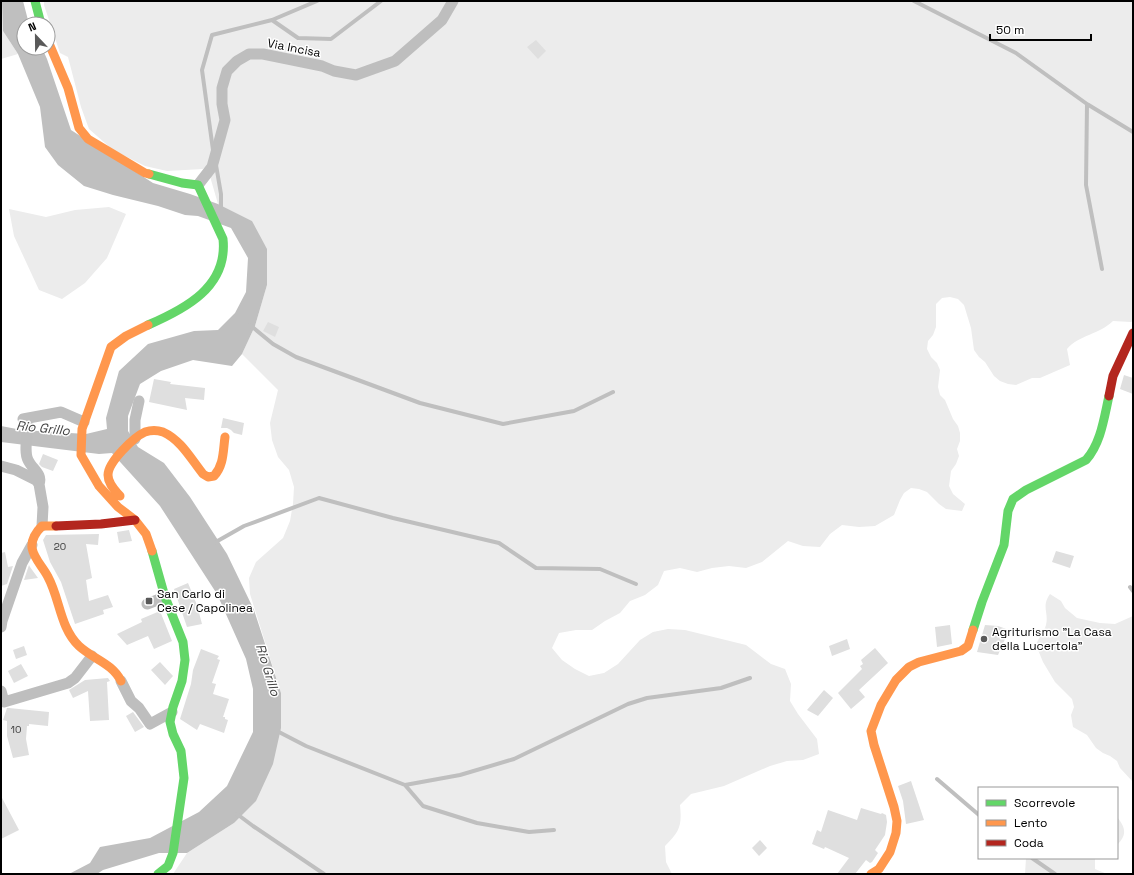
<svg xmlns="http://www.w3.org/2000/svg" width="1134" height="875" font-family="'Space Grotesk',sans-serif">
<rect width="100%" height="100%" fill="#fff"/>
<path fill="#ececec" d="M1,1H2L3,31L18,54L1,59Z
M44,1H1133V321L1131,322L1113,321C1100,334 1079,335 1067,349L1070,365L1040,378H1032L1016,385L1008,384L1000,381L994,376L985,362L979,357L974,350L971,328L964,305L958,299L950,297L942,298L936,304V327L933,335L928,341L927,349L931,357L937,363L940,370L938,387L940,395L945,400L953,419L958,426L960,433V441L957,449L959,456L956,464L951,471L949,486L953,494L965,504L962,511L946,509L939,504L927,492L919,489L911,488L904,493L900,500L894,515L875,526L859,527L842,525L830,534L820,547L803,546L788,541L762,562L746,568L729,566L712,568L697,572L680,568L664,571L658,585L645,595L630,601L620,613L605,621L592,630H576L559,633L552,648L562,660L575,669L589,676L604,673L618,664L640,640L653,632L668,629L685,630L746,645L771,664L785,669L791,684L790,701L798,714L817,739L819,754L803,760L787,761L770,766L724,786L691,794L680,805C682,826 680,831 665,846L666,862L672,874H173L187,853L234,823L281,693L250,594L249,578L256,562L283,538L290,521L293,504L294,487L289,470L278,457L272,440L270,423L278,390L242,354L255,326L267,285L252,221L218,204L207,166L203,169L167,171L145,166L113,150L89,129L81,107L68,57L60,53L44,5Z
M109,207L126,214L107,258L85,283L62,299L39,290L14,236L9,209L46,217L75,210Z
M1050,594L1061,601L1065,608L1077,618L1100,623L1115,624L1133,616V782L1120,768L1117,761L1110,756L1103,753L1096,748L1087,735L1073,727L1071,715L1074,707L1072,699L1055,682L1043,662L1036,645C1038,638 1044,633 1046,625C1049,612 1041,607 1050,594Z
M1117,817C1126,828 1127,835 1117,845Z
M1026,858H1095V869L1107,874H1025Z"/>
<path fill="#bfbfbf" d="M2,1H23L29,24H24V48H42L47,59L71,130L153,183L190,194L218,204L252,221L267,249V285L255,326L242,354L232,366L193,360L161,371L140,384L128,416V431L138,447L164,463L190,497L227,554L254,610L281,693V728L273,764L256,801L234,823L187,853H159L103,870L97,874H69L90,863L100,847L150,838L199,812L227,786L253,732V689L246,659L217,594L160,506L112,453L99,454L1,442V426L22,430L86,434L107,429L106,418L119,371L148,344L194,331L218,330L235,313L246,292L248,258L231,228L198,216L185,215L158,206L113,195L84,186L58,165L45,147L40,107L18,54L3,31Z"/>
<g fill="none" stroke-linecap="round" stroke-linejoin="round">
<path stroke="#bfbfbf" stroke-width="4" d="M914,1L1016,53L1087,104L1133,132
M272,20L298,38L331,39L381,1
M1087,104L1086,185L1102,269
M213,150L202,70L212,35L272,20L317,1
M216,165L221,194V209
M250,325L273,344L296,357L420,403L503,424L574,411L613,392
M214,543L244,526L319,498L393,518L499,543L536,568L600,569L636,584
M1130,587L1133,591
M277,731L306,746L405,785L460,775L514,759L628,704L647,698L721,688L750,678
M937,779L979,815
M405,785L423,806L477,823L529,832L554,830
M237,814L253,826L324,874
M1032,858L1055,874"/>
</g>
<path fill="#dfdfdf" d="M536,40L546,51L538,59L527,47Z
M268,322L279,327L275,337L263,331Z
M1124,375L1133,378V394L1120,389Z
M154,379L171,382L170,384L205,388L204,400L185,398L187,410L149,402Z
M223,418L244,423L242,435L234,433L231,430L227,428H221Z
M43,454L58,460L53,471L42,467L39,464Z
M129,530L132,541L119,543L117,532Z
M99,534L98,545L86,544L92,578L86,580L89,601L108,595L113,607L103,610L104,614L75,624L61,582L50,562L43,540L46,535Z
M1056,551L1074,556L1070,568L1052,562Z
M5,552L8,567L13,566L7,584L1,586V553Z
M29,565L30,567L38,578L24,580Z
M188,583L197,605L202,624L187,627L174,589Z
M160,611L172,641L154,649L148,636L127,645L117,634L142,622L141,619Z
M950,625L952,644L937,647L935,627Z
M985,625L998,626L1009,630L998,655L977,652Z
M847,639L850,649L832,656L829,646Z
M24,646L27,655L16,659L13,650Z
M875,648L888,663L859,690L865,697L851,709L838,693L862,669L860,666L863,664L861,660Z
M201,649L219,656L217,659L220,660L212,683L216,684L213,694L229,699L223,717H225V719L228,720L224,733L200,724L197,730L180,719L191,684L193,670Z
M160,662L173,676L165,685L151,670Z
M21,664L28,676L14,683L8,671Z
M108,678L110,681L107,682L109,720L90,721L88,691L73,698L69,690L85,680Z
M824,690L833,698L818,716L807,710Z
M7,708H9L49,712L48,726L29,724V726H27L26,739L29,755L13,758L7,736V721L3,720Z
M133,712L144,727L135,732L126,716Z
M911,781L924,820L906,824L903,801L898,786Z
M1,796L19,830L1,839Z
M861,808L881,814L882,813L886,815L887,822L885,835L875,850L878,853L872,862L870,863L866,860L855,874H837L849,858L825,847L824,849L812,844L817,830L821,832L828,810L857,820Z
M760,840L767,848L759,856L752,848Z"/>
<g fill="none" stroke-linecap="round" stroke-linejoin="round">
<path stroke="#bebebe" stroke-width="11" d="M198,185L212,167L225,120L222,104V88L227,71L237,61L249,54H263L322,66L334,71L356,75L395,61L442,20L453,1
M23,419L61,412L84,422
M27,419C29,431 23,450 28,460C32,469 43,474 39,484
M135,439V420L139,401
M1,466L16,470L36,480L39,484L43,507L42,526
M147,604L165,597
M1,627L2,621L22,563L32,545
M121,681L131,701L139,708L150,724L172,712
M1,691L4,702L68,683L75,678L92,656"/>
<path stroke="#63d668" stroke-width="9" d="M35,1L41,24
M148,325C185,309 228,287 223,239L198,185L182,183L149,174
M152,551L165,597L183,642L185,660L182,681L173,707L170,722L173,734L181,751L184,778L173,853L168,866L158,874
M973,630L982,602L1004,545L1008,511L1013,499L1026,490L1086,460C1101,443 1104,418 1109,396"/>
<path stroke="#ff974d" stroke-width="9" d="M48,41L68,88L79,128L88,139L145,173L149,174
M148,325L126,336L111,347L82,429L81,455L99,486L118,507L135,520L146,534L152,551
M120,496C115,490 108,484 108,475C108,462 134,437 145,432C151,430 157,430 163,432C181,440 191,459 203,474L208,477L214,476C224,465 223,451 225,437
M56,526H42C36,532 31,539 32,548C34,559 43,567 48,577C60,599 60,628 79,646C93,659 112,663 121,681
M871,874L879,869L890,852L896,833L897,821L894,807L874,745L871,731L881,705L896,680L909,667L919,662L961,651L968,646L973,630"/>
<path stroke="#b3261e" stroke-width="9" d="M1109,396L1113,376L1133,333
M56,526L101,524L135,520"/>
</g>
<g fill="#595959" stroke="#fff" stroke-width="1.5">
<rect x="145" y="597" width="8" height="8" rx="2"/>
<circle cx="984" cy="639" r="4"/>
</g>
<g text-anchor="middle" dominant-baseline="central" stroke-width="3" stroke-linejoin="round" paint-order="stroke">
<g font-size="10" fill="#383838">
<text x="60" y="546">20</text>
<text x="16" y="729">10</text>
</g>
<g font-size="12" fill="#000" stroke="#fff">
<text transform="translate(294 48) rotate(11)">Via Incisa</text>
</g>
<g font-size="12" fill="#000" stroke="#fff" text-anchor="start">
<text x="157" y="594">San Carlo di<tspan x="157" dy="14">Cese / Capolinea</tspan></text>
<text x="992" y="632">Agriturismo "La Casa<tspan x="992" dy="14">della Lucertola"</tspan></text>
</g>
<g font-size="13" font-style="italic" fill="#444" stroke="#fff">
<text transform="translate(43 428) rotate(6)">Rio Grillo</text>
<text transform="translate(268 670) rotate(73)">Rio Grillo</text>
</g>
</g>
<rect width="1134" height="875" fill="none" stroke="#000000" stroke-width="4"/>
<rect x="978" y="787" width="140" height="72" fill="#ffffff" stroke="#999999"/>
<rect x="986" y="800" width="20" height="6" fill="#63d668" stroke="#999999"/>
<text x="1014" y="807" font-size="12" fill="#000000">Scorrevole</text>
<rect x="986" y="820" width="20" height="6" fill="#ff974d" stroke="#999999"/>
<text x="1014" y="827" font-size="12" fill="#000000">Lento</text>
<rect x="986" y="840" width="20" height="6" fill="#b3261e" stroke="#999999"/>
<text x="1014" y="847" font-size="12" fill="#000000">Coda</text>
<g transform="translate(36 36) rotate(338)"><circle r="19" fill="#ffffff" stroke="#999999"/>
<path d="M0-3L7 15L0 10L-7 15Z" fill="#595959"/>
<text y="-6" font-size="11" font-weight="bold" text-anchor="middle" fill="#000000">N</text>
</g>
<path d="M990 34v6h101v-6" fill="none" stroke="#000000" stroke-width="2"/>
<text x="996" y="34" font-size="12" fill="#000000" stroke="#ffffff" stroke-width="3" paint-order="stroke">50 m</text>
</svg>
